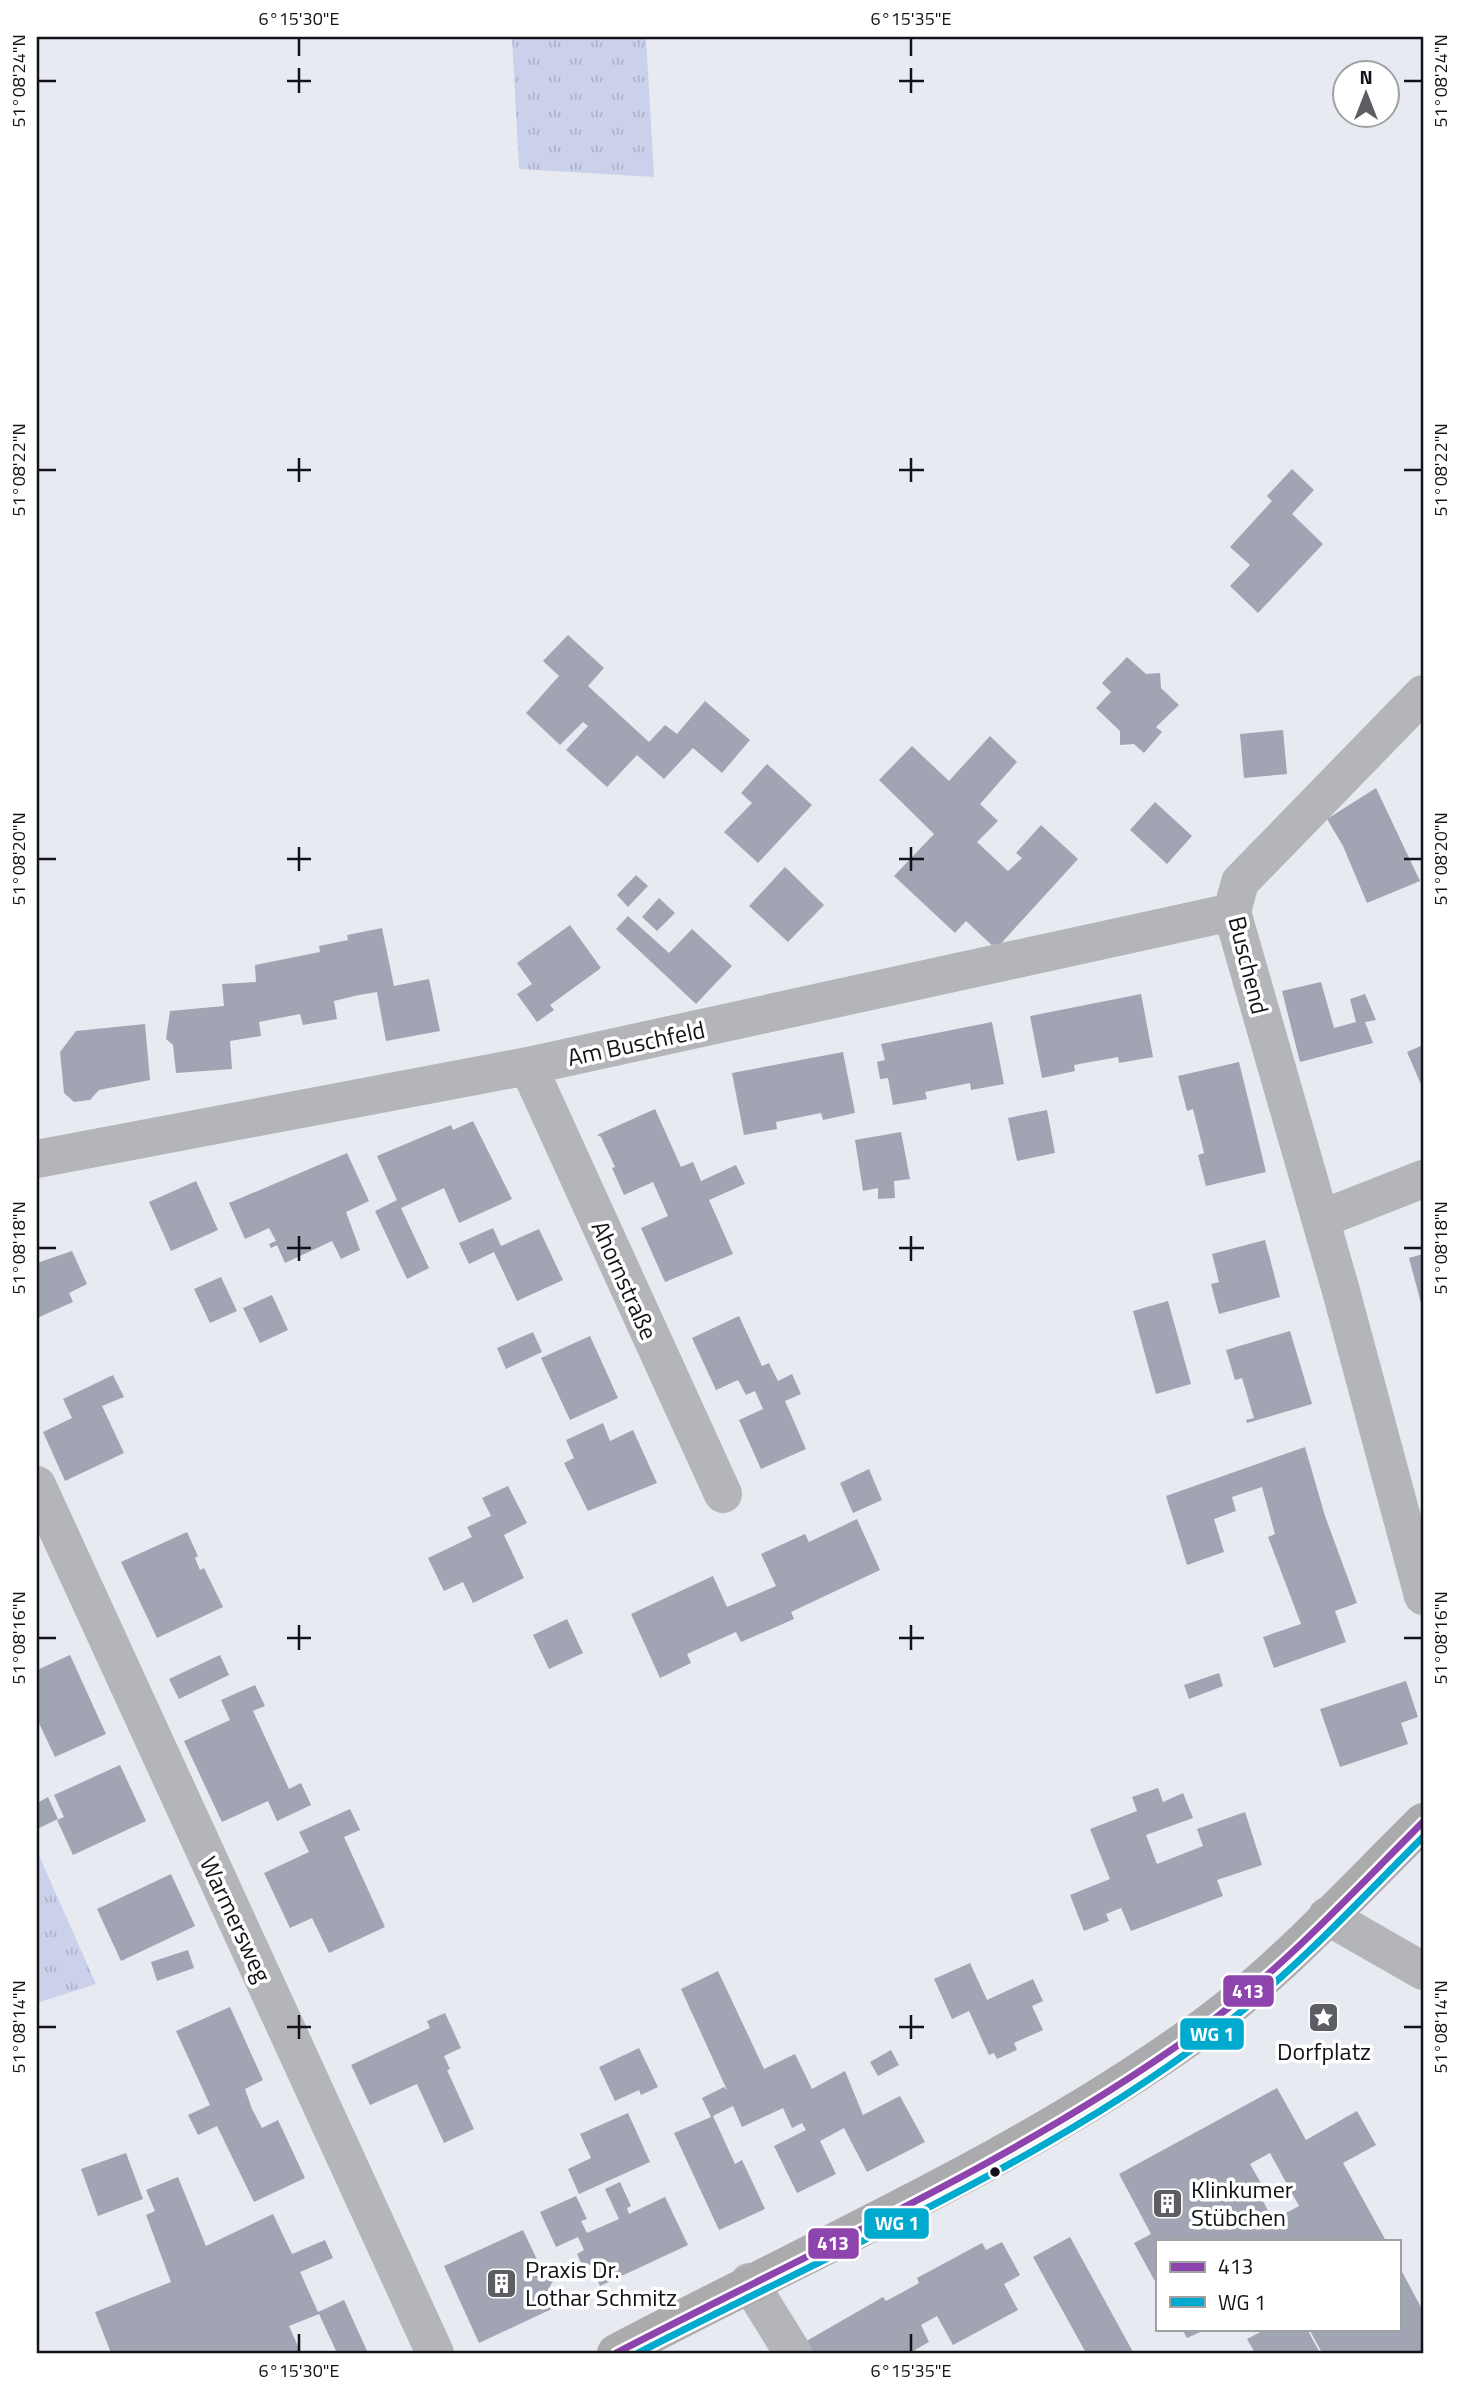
<svg xmlns="http://www.w3.org/2000/svg" width="1460" height="2390" font-family="'Titillium Web',sans-serif">
<defs>
<pattern id="grass-tufts" width="24" height="20" patternUnits="userSpaceOnUse" patternTransform="scale(1.75)"><rect width="24" height="20" fill="#ccd1eb"/><path d="M3 7l-1-3M5 7V3M7 7l1-3M15 17l-1-3M17 17v-4M19 17l1-3" fill="none" stroke="#aeb3c9"/></pattern>
</defs>
<rect width="100%" height="100%" fill="#e8eaf2"/>
<path fill="url(#grass-tufts)" d="M512,37H646L654,177L519,169Z
M37,1851L96,1984L37,2003Z"/>
<path fill="#a1a4b2" fill-rule="evenodd" d="M1292,469L1314,490L1292,514L1323,544L1258,613L1230,586L1250,565L1230,547L1272,501L1267,496Z
M568,635L604,668L588,686L649,742L665,725L677,734L705,701L750,740L722,773L693,748L664,779L637,755L607,787L566,750L588,726L583,722L560,745L526,713L559,676L543,661Z
M1127,657L1146,674L1160,673L1161,688L1179,705L1156,727L1162,732L1144,753L1134,744L1120,745V731L1096,708L1111,692L1102,683Z
M1283,730L1287,774L1244,778L1240,734Z
M990,736L1017,762L980,804L998,821L977,842L1008,871L1022,858L1016,853L1041,825L1078,859L996,949L966,921L955,933L894,876L934,834L879,780L912,746L949,781Z
M767,764L812,805L758,863L724,832L752,803L741,793Z
M1376,788L1420,881L1367,903L1343,846L1327,819Z
M1155,802L1192,836L1167,864L1130,830Z
M785,867L824,905L788,942L749,906Z
M636,875L648,886L628,907L617,895Z
M659,898L675,913L657,931L642,917Z
M628,916L669,953L692,929L732,966L696,1004L616,929Z
M570,925L601,968L550,1005L554,1010L537,1022L517,994L532,984L517,963Z
M382,928L394,986L429,979L440,1031L386,1041L377,992L359,995L334,1001L337,1019L303,1025L300,1014L259,1022L261,1036L230,1041L232,1069L176,1073L173,1045L166,1039L170,1011L224,1006L222,984L256,982L255,965L320,952L319,946L348,940L347,935Z
M1321,982L1334,1028L1356,1022L1350,999L1365,994L1376,1020L1365,1022L1373,1043L1300,1062L1282,991Z
M1141,994L1153,1057L1119,1063L1118,1057L1074,1065L1075,1071L1042,1078L1030,1016Z
M992,1022L1004,1084L971,1090L970,1083L925,1092L927,1099L893,1105L888,1078L880,1079L877,1062L885,1060L881,1044Z
M145,1024L150,1080L99,1090L90,1100L74,1102L64,1093L60,1052L76,1031Z
M1423,1045V1089L1407,1052Z
M843,1052L855,1113L823,1120L821,1113L776,1122L777,1129L744,1135L732,1073Z
M1239,1062L1266,1172L1206,1186L1198,1155L1204,1153L1193,1109L1187,1111L1178,1076Z
M655,1109L681,1167L693,1162L701,1181L736,1165L745,1184L709,1200L733,1254L665,1282L641,1228L668,1216L653,1182L624,1195L612,1168L615,1167L601,1137L597,1135Z
M1047,1110L1055,1153L1017,1161L1008,1118Z
M473,1121L512,1199L459,1223L444,1188L401,1208L429,1268L407,1279L375,1211L397,1200L377,1156L451,1125L453,1130Z
M901,1132L910,1179L894,1181L895,1198L878,1199V1188L863,1191L855,1140Z
M347,1153L369,1201L346,1212L360,1250L341,1259L332,1241L285,1263L277,1245L271,1248L269,1244L276,1241L269,1228L245,1239L229,1203Z
M196,1181L218,1230L171,1251L149,1202Z
M493,1228L501,1246L539,1229L563,1280L517,1301L494,1252L469,1264L459,1243Z
M1265,1240L1280,1297L1219,1314L1211,1284L1219,1282L1212,1254Z
M72,1251L87,1284L69,1293L73,1302L37,1318V1263Z
M1423,1254V1307H1422L1409,1258Z
M221,1277L237,1311L210,1323L194,1289Z
M272,1295L288,1330L260,1343L243,1308Z
M1168,1301L1191,1384L1156,1394L1133,1311Z
M739,1316L762,1366L769,1363L778,1381L792,1374L801,1394L785,1401L806,1449L761,1469L739,1420L763,1409L755,1391L746,1395L738,1380L716,1390L692,1338Z
M1290,1331L1312,1404L1247,1423L1246,1420L1254,1418L1242,1378L1235,1380L1226,1350Z
M533,1332L542,1352L506,1369L497,1348Z
M590,1336L618,1398L570,1420L541,1358Z
M113,1375L124,1397L102,1406L124,1453L65,1481L43,1432L72,1418L63,1399Z
M603,1423L610,1441L633,1430L657,1483L588,1511L564,1463L574,1458L566,1440Z
M1305,1447L1325,1516L1357,1603L1335,1611L1346,1642L1274,1668L1263,1637L1301,1624L1268,1537L1275,1534L1262,1487L1232,1497L1236,1511L1214,1519L1224,1552L1187,1565L1166,1496Z
M869,1469L882,1500L853,1513L840,1483Z
M508,1486L527,1523L504,1535L524,1578L473,1603L463,1582L444,1591L428,1558L472,1537L467,1527L491,1516L482,1498Z
M857,1519L880,1570L791,1612L794,1619L741,1642L736,1632L687,1654L691,1663L660,1678L631,1614L713,1576L727,1607L776,1586L761,1554L805,1534L809,1542Z
M187,1532L198,1556L195,1558L200,1570L204,1568L223,1607L157,1638L121,1562Z
M567,1619L583,1653L549,1669L533,1635Z
M70,1655L106,1734L55,1757L37,1719V1670Z
M220,1655L229,1675L179,1699L169,1679Z
M1219,1673L1223,1686L1189,1699L1184,1685Z
M1406,1681L1418,1717L1401,1723L1408,1744L1340,1767L1320,1709Z
M255,1685L265,1706L253,1711L289,1789L301,1783L311,1805L277,1821L268,1801L222,1822L184,1741L230,1720L221,1700Z
M120,1765L146,1821L73,1855L57,1820L64,1817L54,1795Z
M1158,1788L1163,1802L1183,1793L1193,1818L1146,1835L1157,1864L1203,1846L1197,1829L1245,1812L1262,1865L1217,1880L1223,1896L1131,1931L1121,1908L1106,1914L1109,1921L1084,1931L1070,1895L1110,1879L1090,1829L1137,1811L1132,1797Z
M48,1797L58,1819L37,1829V1803Z
M350,1809L360,1830L344,1837L385,1927L329,1953L312,1918L290,1928L264,1873L309,1852L299,1832Z
M171,1874L195,1926L121,1961L97,1909Z
M188,1950L194,1968L157,1981L151,1962Z
M970,1963L987,2000L1033,1979L1043,2001L1032,2006L1043,2030L1014,2043L1017,2050L997,2059L994,2053L989,2055L969,2011L952,2019L934,1979Z
M718,1971L764,2069L795,2054L812,2089L845,2071L863,2115L900,2096L925,2142L867,2172L844,2128L820,2141L836,2174L797,2193L774,2146L806,2130L802,2123L792,2128L783,2108L742,2127L733,2106L713,2116L735,2164L742,2160L765,2209L719,2230L674,2133L711,2117L702,2098L724,2087L727,2090L681,1989Z
M230,2007L263,2080L245,2089L252,2109L262,2128L278,2120L305,2178L254,2202L217,2126L198,2135L188,2115L210,2105L176,2031Z
M445,2013L461,2048L444,2056L450,2069L447,2070L474,2129L444,2143L417,2084L370,2105L351,2065L430,2028L427,2021Z
M639,2048L658,2087L641,2095L639,2090L615,2101L599,2067Z
M891,2050L899,2065L878,2076L870,2062Z
M1277,2088L1306,2140L1357,2111L1376,2145L1343,2163L1386,2241H1157V2285L1134,2243L1151,2234L1119,2174ZM1270,2153L1299,2206L1273,2220L1256,2188L1262,2185L1250,2164Z
M628,2113L650,2162L579,2194L568,2169L591,2158L580,2134Z
M126,2153L143,2199L98,2216L81,2169Z
M178,2177L206,2246L273,2214L292,2254L325,2240L333,2258L300,2272L318,2312L344,2300L368,2353H337L319,2314L289,2326L301,2353H111L95,2312L171,2282L146,2215L155,2211L146,2190Z
M620,2182L631,2206L627,2208L629,2214L665,2197L688,2245L600,2286L590,2264L583,2267L577,2254L584,2250L578,2237L556,2247L540,2212L576,2196L587,2219L581,2221L587,2233L619,2219L605,2189Z
M523,2230L541,2268H549L554,2280L550,2286L558,2306L479,2343L444,2266Z
M1070,2237L1133,2352L1132,2353H1086L1033,2257Z
M1002,2242L1020,2275L1004,2284L1018,2310L953,2345L937,2316L921,2325L929,2342L913,2351L914,2353H809L803,2343L883,2297L886,2301L903,2292L919,2283L917,2278L982,2243L986,2250Z
M1399,2266L1423,2311V2353H1322L1309,2329H1399Z
M1182,2329H1207L1187,2338Z
M1266,2329H1307L1320,2353H1255L1247,2339Z"/>
<g fill="none" stroke-linecap="round" stroke-linejoin="round">
<path stroke="#b4b5b8" stroke-width="38" d="M1423,694L1240,882L1232,912L1341,1291L1423,1596
M528,1066L723,1494
M37,1159L528,1066L1232,912
M1321,1219L1423,1179
M37,1485L435,2353
M1327,1916L1423,1971
M749,2282L793,2353"/>
<path stroke="#ababae" stroke-width="38" d="M616,2353C810,2250 1015,2162 1194,2034C1277,1975 1351,1893 1423,1822"/>
<defs>
<path id="bus-1" d="M616,2353C811,2252 1015,2162 1194,2034C1279,1973 1350,1895 1423,1822"/>
<path id="bus-2" d="M638,2353C835,2251 1058,2157 1232,2019C1301,1964 1361,1899 1423,1837"/>
</defs>
<use href="#bus-1" stroke="#fff" stroke-width="12"/>
<use href="#bus-2" stroke="#fff" stroke-width="12"/>
<use href="#bus-1" stroke="#8e44ad" stroke-width="7"/>
<use href="#bus-2" stroke="#00a9ce" stroke-width="7"/>
</g>
<path fill="none" stroke="#121318" stroke-width="2.5" d="M299,38V56M911,38V56M299,68V93M911,68V93M38,81H56M287,81H311M899,81H924M1404,81H1422M299,458V482M911,458V482M38,470H56M287,470H311M899,470H924M1404,470H1422M299,847V871M911,847V871M38,859H56M287,859H311M899,859H924M1404,859H1422M299,1236V1261M911,1236V1261M38,1248H56M287,1248H311M899,1248H924M1404,1248H1422M299,1625V1650M911,1625V1650M38,1638H56M287,1638H311M899,1638H924M1404,1638H1422M299,2015V2039M911,2015V2039M38,2027H56M287,2027H311M899,2027H924M1404,2027H1422M299,2334V2352M911,2334V2352"/>
<defs>
<symbol id="sight-square" viewBox="-11 -11 22 22"><rect x="-9" y="-9" width="18" height="18" rx="4" fill="#5d5e64" stroke="#fff"/><path d="M0-6L1.8-2.2L6-1.7L2.9 1.2L3.7 5.4L0 3.3L-3.7 5.4L-2.9 1.2L-6-1.7L-1.8-2.2Z" fill="#fff"/></symbol>
<symbol id="building-square" viewBox="-11 -11 22 22"><rect x="-9" y="-9" width="18" height="18" rx="4" fill="#5d5e64" stroke="#fff"/><path d="M-4-6H4V6H1V3H-1V6H-4ZM-2.5-4.3h1.7v1.8h-1.7ZM.8-4.3h1.7v1.8H.8ZM-2.5-1h1.7V.8h-1.7ZM.8-1h1.7V.8H.8Z" fill="#fff"/></symbol>
</defs>
<g fill-rule="evenodd">
<use href="#sight-square" x="1306" y="2000" width="35" height="35"/>
<use href="#building-square" x="1150" y="2186" width="35" height="35"/>
<use href="#building-square" x="484" y="2266" width="35" height="35"/>
</g>
<circle fill="#121318" stroke="#fff" stroke-width="2.5" cx="995" cy="2172" r="6"/>
<g text-anchor="middle" dominant-baseline="central" stroke-width="7" stroke-linejoin="round" paint-order="stroke">
<g font-size="24" fill="#121318" stroke="#fff">
<text transform="translate(1249 965) rotate(76)">Buschend</text>
<text transform="translate(636 1043) rotate(-12)">Am Buschfeld</text>
<text transform="translate(625 1280) rotate(66)">Ahornstraße</text>
<text transform="translate(236 1919) rotate(65)">Warmersweg</text>
</g>
<g font-size="24" fill="#121318" stroke="#fff" text-anchor="start">
<text x="1324" y="2051" text-anchor="middle">Dorfplatz</text>
<text x="1191" y="2189">Klinkumer<tspan x="1191" dy="28">Stübchen</tspan></text>
<text x="525" y="2269">Praxis Dr.<tspan x="525" dy="28">Lothar Schmitz</tspan></text>
</g>
</g>
<g stroke="#fff" stroke-width="2.5">
<rect x="1222" y="1974" width="53" height="34" rx="7" fill="#8e44ad"/>
<rect x="1179" y="2017" width="66" height="34" rx="7" fill="#00a9ce"/>
<rect x="863" y="2207" width="67" height="33" rx="7" fill="#00a9ce"/>
<rect x="807" y="2227" width="53" height="33" rx="7" fill="#8e44ad"/>
</g>
<g font-size="19" text-anchor="middle" font-weight="bold" fill="#fff">
<text x="1248" y="1998">413</text>
<text x="1212" y="2041">WG 1</text>
<text x="897" y="2230">WG 1</text>
<text x="833" y="2250">413</text>
</g>
<rect width="1460" height="2390" fill="none" stroke="#ffffff" stroke-width="77"/>
<rect x="1156" y="2240" width="245" height="91" fill="#ffffff" stroke="#a0a1a3" stroke-width="2"/>
<rect x="1170" y="2262" width="35" height="10" fill="#8e44ad" stroke="#a0a1a3" stroke-width="2"/>
<text x="1218" y="2274" font-size="21" fill="#121318">413</text>
<rect x="1170" y="2297" width="35" height="10" fill="#00a9ce" stroke="#a0a1a3" stroke-width="2"/>
<text x="1218" y="2310" font-size="21" fill="#121318">WG 1</text>
<g transform="translate(1366 94)"><circle r="33" fill="#ffffff" stroke="#a0a1a3" stroke-width="2"/>
<path d="M0-5L12 26L0 18L-12 26Z" fill="#5d5e64"/>
<text y="-10" font-size="19" font-weight="bold" text-anchor="middle" fill="#121318">N</text>
</g>
<rect x="38" y="38" width="1384" height="2314" fill="none" stroke="#121318" stroke-width="2.5"/>
<g font-size="18" text-anchor="middle" fill="#121318">
<text x="299" y="25">6°15'30"E</text>
<text x="911" y="25">6°15'35"E</text>
<text transform="translate(19 81) rotate(-90)" y="6">51°08'24"N</text>
<text transform="translate(1441 81) rotate(-90)" y="6">51°08'24"N</text>
<text transform="translate(19 470) rotate(-90)" y="6">51°08'22"N</text>
<text transform="translate(1441 470) rotate(-90)" y="6">51°08'22"N</text>
<text transform="translate(19 859) rotate(-90)" y="6">51°08'20"N</text>
<text transform="translate(1441 859) rotate(-90)" y="6">51°08'20"N</text>
<text transform="translate(19 1248) rotate(-90)" y="6">51°08'18"N</text>
<text transform="translate(1441 1248) rotate(-90)" y="6">51°08'18"N</text>
<text transform="translate(19 1638) rotate(-90)" y="6">51°08'16"N</text>
<text transform="translate(1441 1638) rotate(-90)" y="6">51°08'16"N</text>
<text transform="translate(19 2027) rotate(-90)" y="6">51°08'14"N</text>
<text transform="translate(1441 2027) rotate(-90)" y="6">51°08'14"N</text>
<text x="299" y="2377">6°15'30"E</text>
<text x="911" y="2377">6°15'35"E</text>
</g>
</svg>
